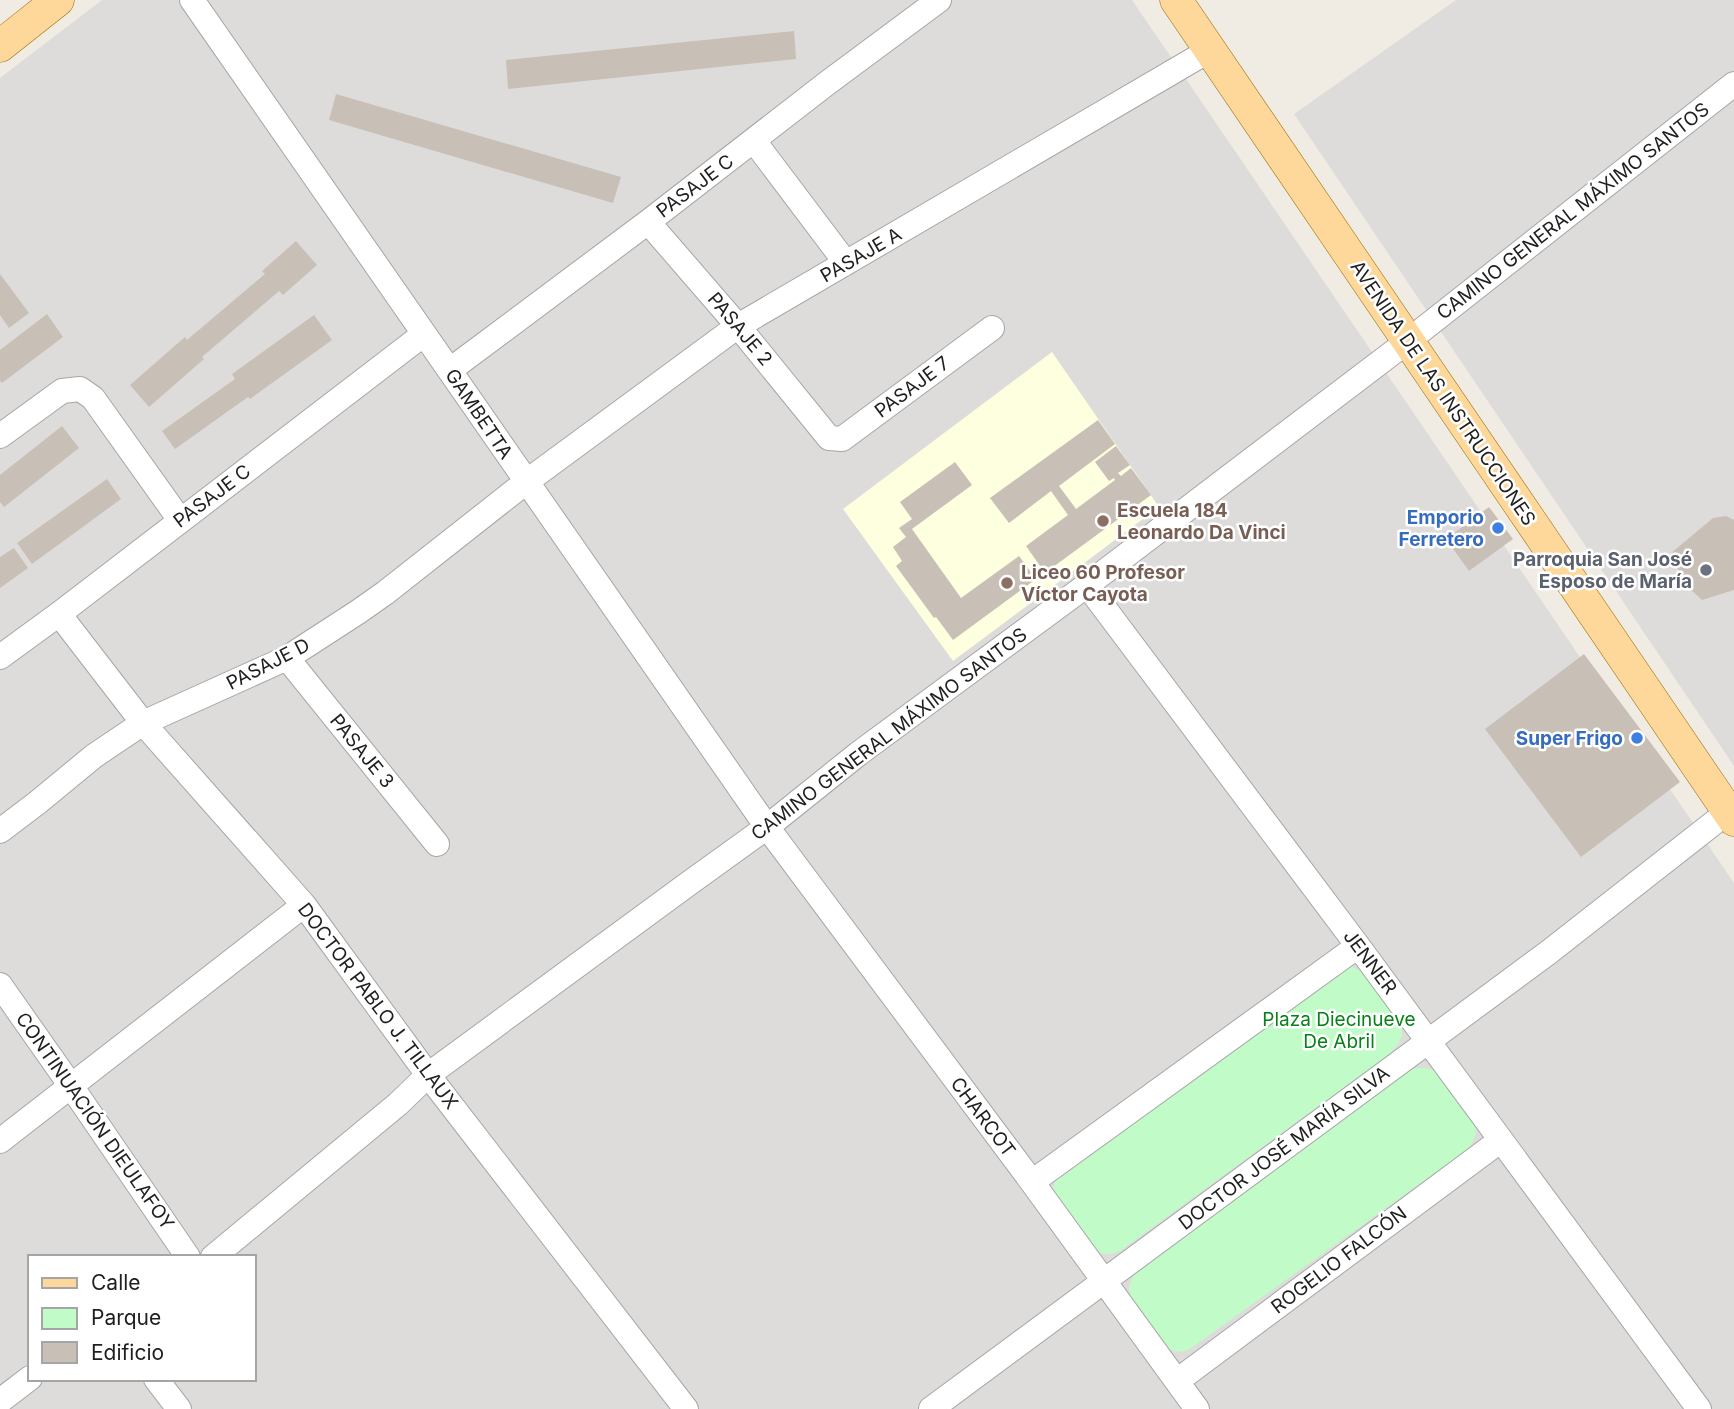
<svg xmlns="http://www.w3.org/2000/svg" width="1734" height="1409" font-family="Inter,sans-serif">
<rect width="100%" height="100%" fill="#f0ece4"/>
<path fill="#dddcdb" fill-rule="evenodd" d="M102,0H1132L1734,883V1409H0V78ZM30,1257H254V1379H30Z
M1456,0H1734V766L1294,114Z"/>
<path fill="#fdffde" d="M1052,352L1159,507L953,661L843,509Z"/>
<path fill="#c0fbc8" d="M1344,967H1352L1361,971L1402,1023V1036L1398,1044L1390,1054L1120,1251C1110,1255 1104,1255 1094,1251L1053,1191L1055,1180L1065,1170Z
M1417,1068C1424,1068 1433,1068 1438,1073C1444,1078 1473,1117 1475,1123C1478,1133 1474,1141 1468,1149L1190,1349C1183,1352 1177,1353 1170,1349C1159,1343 1130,1302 1129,1290C1129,1283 1133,1277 1137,1271L1406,1072Z"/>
<path fill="#c8bfb7" d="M794,31L796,59L508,89L506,60Z
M336,94L621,177L613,203L329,120Z
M296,241L317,265L283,295L279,291L202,357L204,359L149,407L130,385L185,337L187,340L265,274L262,271Z
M0,274L29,313L9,328L0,315Z
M47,314L63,337L2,383L0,381V350Z
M314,315L332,340L250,399L248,397L175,449L162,431L235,379L232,374Z
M1098,420L1115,444L1059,486L1076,509L1115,480L1114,478L1109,481L1095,462L1116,446L1130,465L1118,473L1121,476L1131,468L1151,495L1045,573L1026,546L1068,515L1051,491L1009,523L990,498Z
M62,426L79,448L4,507L0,502V475Z
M955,462L972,485L912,529L961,598L1019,556L1036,579L953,640L936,617L934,618L896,566L902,561L893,547L906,537L899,528L912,519L900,502Z
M107,479L121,499L32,564L17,543Z
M1489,507L1513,539L1469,571L1446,539Z
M1726,516L1734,520V590L1702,600L1688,587L1670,554L1713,518Z
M14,548L28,568L0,588V557Z
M1584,654L1680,782L1581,857L1485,729Z"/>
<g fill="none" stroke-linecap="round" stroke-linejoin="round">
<defs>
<path id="minor" d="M192,0L767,827L1032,1182L1197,1409
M754,141L846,263
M648,222L738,326L829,438L842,439L992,328
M450,370L648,222L826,84L939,0
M0,436L62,391L80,389L93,398L180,520
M1087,585L1358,946L1699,1409
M59,614L143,723L304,905L428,1075L686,1409
M0,657L59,614L424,334
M287,658L437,844
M0,831L37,803L94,756L143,723L287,658L358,612L385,593L526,482L738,326L1210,50
M0,985L71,1086L188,1257
M0,1141L304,905
M1032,1182L1358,946
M213,1257L398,1104L428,1075L688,884L767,827L858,754L1087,585L1408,341L1734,84
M156,1379L179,1409
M1177,1381L1501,1140
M0,1401L30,1378
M931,1409L1549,952L1734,807"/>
<path id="major" d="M1176,0L1734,820
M0,46L58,0"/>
</defs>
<use href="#minor" stroke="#a6a6a6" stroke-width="26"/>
<use href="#major" stroke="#996e00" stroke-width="33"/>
<use href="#minor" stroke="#fff" stroke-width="24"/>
<use href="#major" stroke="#fed89b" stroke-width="32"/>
</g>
<g fill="#8d6e63" stroke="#fff" stroke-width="2.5">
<circle cx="1103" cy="521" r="7"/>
<circle cx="1007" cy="583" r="7"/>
</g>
<g fill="#3f7fe0" stroke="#fff" stroke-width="2.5">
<circle cx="1498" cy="528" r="7"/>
<circle cx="1637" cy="738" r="7"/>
</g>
<circle fill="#6b7280" stroke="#fff" stroke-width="2.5" cx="1706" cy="570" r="7"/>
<g text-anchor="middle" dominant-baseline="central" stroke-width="5" stroke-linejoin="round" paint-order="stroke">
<g font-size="19" fill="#1f1f1f" stroke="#fff">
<text transform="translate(695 186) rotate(-37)">PASAJE C</text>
<text transform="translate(1573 211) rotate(-38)">CAMINO GENERAL MÁXIMO SANTOS</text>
<text transform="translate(861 255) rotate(-30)">PASAJE A</text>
<text transform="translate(740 329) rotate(50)">PASAJE 2</text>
<text transform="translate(912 387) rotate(-37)">PASAJE 7</text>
<text transform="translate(1443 393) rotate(56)">AVENIDA DE LAS INSTRUCCIONES</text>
<text transform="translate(479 414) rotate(56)">GAMBETTA</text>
<text transform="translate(212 496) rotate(-37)">PASAJE C</text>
<text transform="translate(268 664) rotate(-27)">PASAJE D</text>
<text transform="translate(889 734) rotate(-37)">CAMINO GENERAL MÁXIMO SANTOS</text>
<text transform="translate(362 751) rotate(51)">PASAJE 3</text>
<text transform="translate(1370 962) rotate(53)">JENNER</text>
<text transform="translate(378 1006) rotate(53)">DOCTOR PABLO J. TILLAUX</text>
<text transform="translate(983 1117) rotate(53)">CHARCOT</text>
<text transform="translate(95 1121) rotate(55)">CONTINUACIÓN DIEULAFOY</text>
<text transform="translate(1284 1148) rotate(-37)">DOCTOR JOSÉ MARÍA SILVA</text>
<text transform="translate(1339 1260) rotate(-37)">ROGELIO FALCÓN</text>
</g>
<g font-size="19" font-weight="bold" fill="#785e54" stroke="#fff" text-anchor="start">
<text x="1117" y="510">Escuela 184<tspan x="1117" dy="22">Leonardo Da Vinci</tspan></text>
<text x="1021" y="572">Liceo 60 Profesor<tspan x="1021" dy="22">Víctor Cayota</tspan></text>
</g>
<g font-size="19" font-weight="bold" fill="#366cbe" stroke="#fff" text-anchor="end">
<text x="1484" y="517">Emporio<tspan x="1484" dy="22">Ferretero</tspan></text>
<text x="1623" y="738">Super Frigo</text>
</g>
<g font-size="19" font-weight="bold" fill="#5b616d" stroke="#fff" text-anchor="end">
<text x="1692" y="559">Parroquia San José<tspan x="1692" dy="22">Esposo de María</tspan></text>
</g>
<g font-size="19" fill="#088118" stroke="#fff">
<text x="1339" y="1019">Plaza Diecinueve<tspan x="1339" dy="22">De Abril</tspan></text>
</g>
</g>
<rect x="28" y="1255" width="228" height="126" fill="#ffffff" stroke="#a5a5a5" stroke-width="2"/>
<rect x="42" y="1278" width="35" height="10" fill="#fed89b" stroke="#a5a5a5" stroke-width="2"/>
<text x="91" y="1290" font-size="21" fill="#1f1f1f">Calle</text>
<rect x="42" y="1308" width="35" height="21" fill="#c0fbc8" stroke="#a5a5a5" stroke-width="2"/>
<text x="91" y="1325" font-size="21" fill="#1f1f1f">Parque</text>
<rect x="42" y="1342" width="35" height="21" fill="#c8bfb7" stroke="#a5a5a5" stroke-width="2"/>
<text x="91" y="1360" font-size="21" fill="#1f1f1f">Edificio</text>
</svg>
